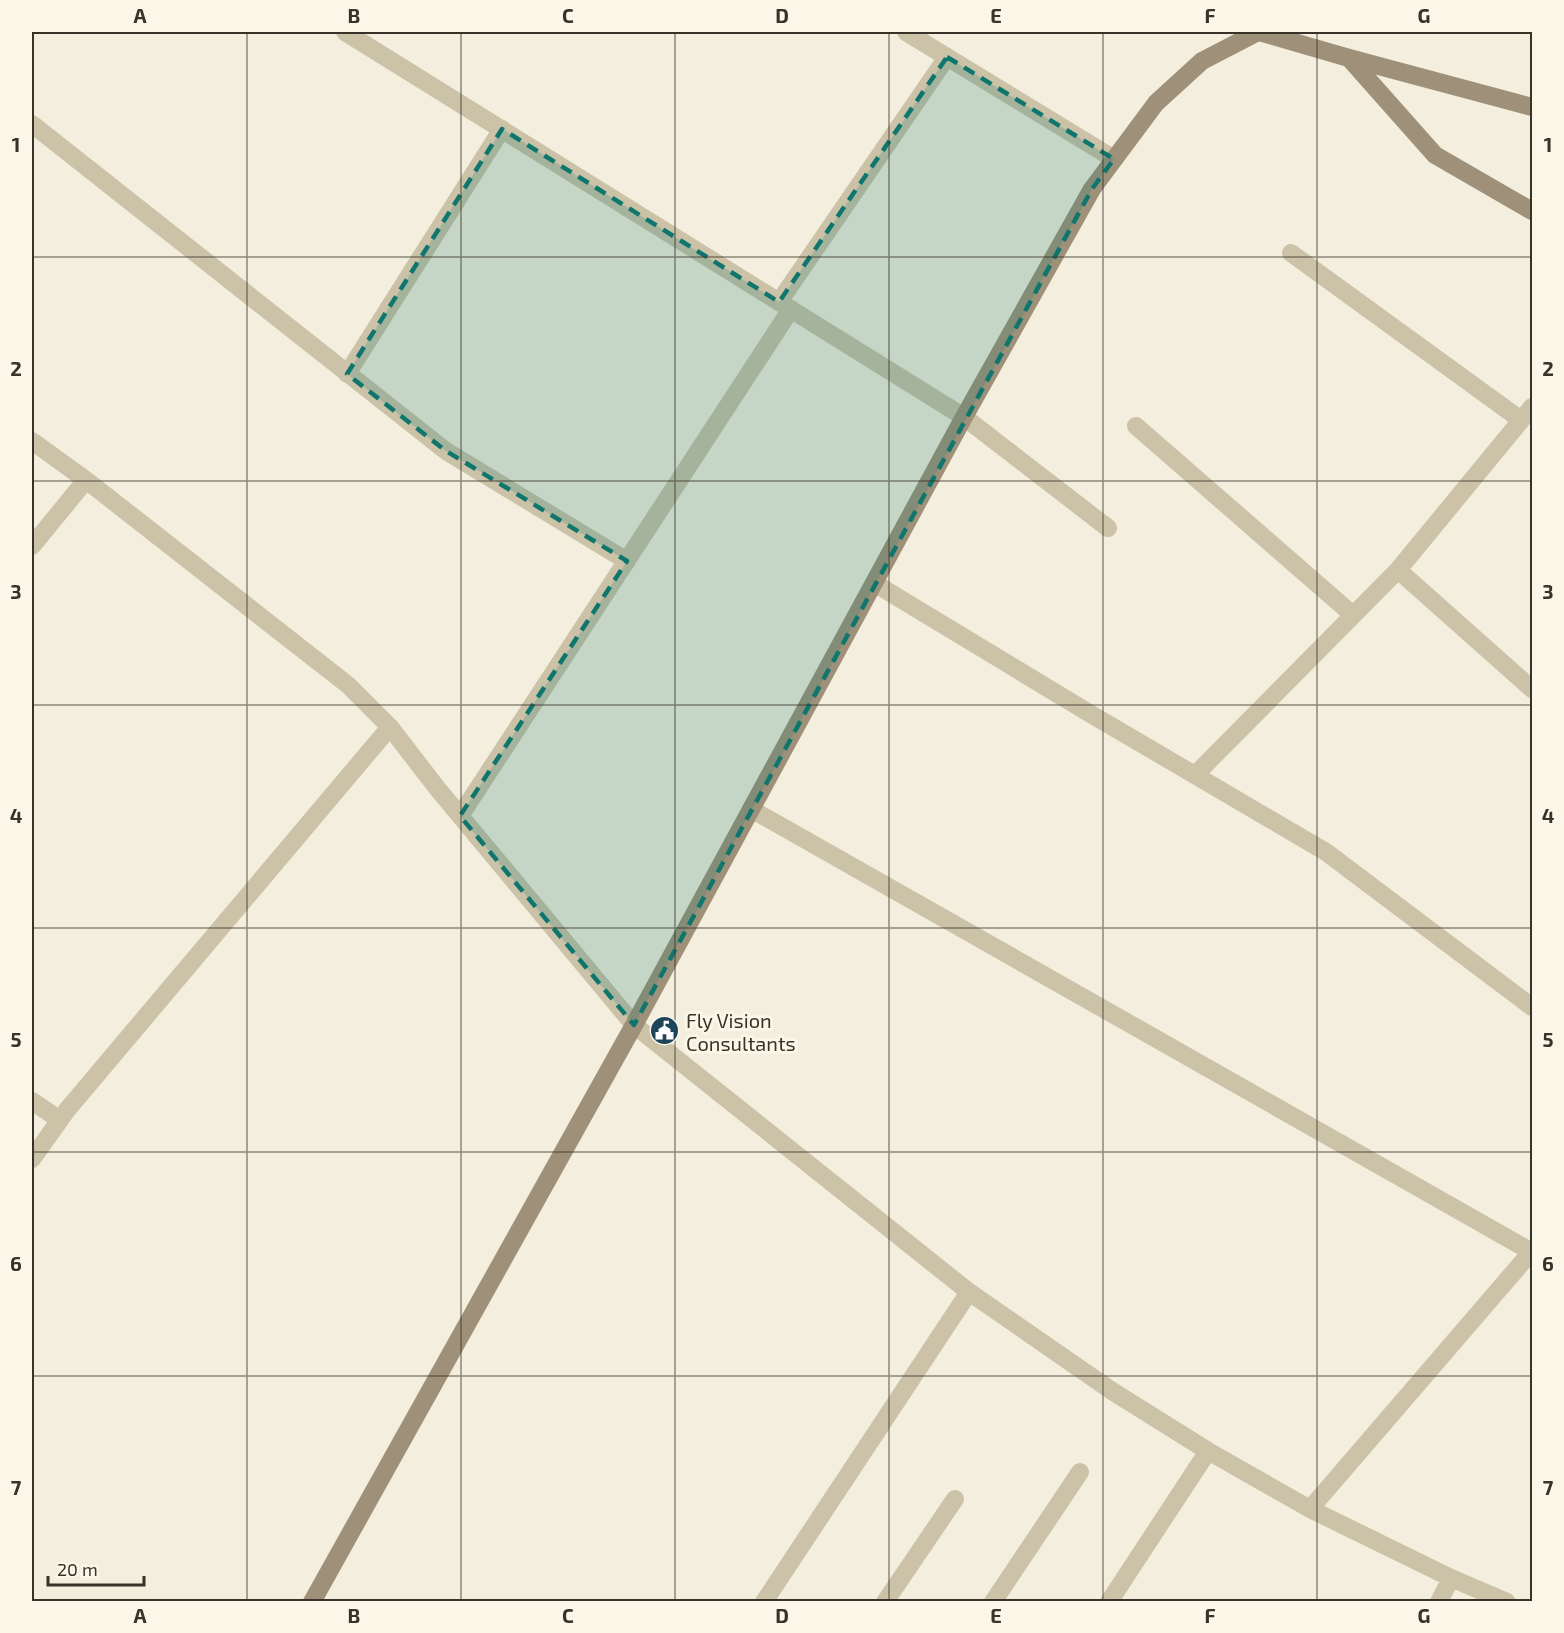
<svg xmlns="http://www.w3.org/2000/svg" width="1564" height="1633" font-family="'Exo 2',sans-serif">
<rect width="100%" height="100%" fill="#f3eedd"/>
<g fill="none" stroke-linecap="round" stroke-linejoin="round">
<path stroke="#cbc2a8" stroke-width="18" d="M345,32L964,417L1108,528
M906,32L1114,159
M32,124L446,451L627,561
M1291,253L1521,420
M779,302L947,57
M347,374L502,129
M1136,426L1353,615
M32,441L86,480L348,685L390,727L437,788L634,1025L969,1292L1112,1391L1208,1451L1310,1509L1451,1578L1507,1602
M32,546L86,480
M1398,570L1532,689
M874,583L1089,713L1326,852L1532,1007
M1195,775L1398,570L1532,407
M751,809L1532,1252
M460,816L791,309
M32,1101L60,1120
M32,1159L67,1110L390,727
M1310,1509L1532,1251
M764,1602L969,1292
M885,1602L955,1499
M993,1602L1080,1472
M1109,1602L1208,1451
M1439,1602L1451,1578"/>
<path stroke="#9f9179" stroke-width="18" d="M1259,32L1349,58L1532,107
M1349,58L1435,155L1532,211
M312,1602L634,1025L964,417L1092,189L1156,103L1202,61L1258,32"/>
</g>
<path fill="#0f766e" fill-opacity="0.2" stroke="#0f766e" stroke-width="4.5" stroke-dasharray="12 8" stroke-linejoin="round" d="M947,57L1114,159L1092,189L634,1025L460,816L627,561L446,451L347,374L502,129L779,302Z"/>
<path fill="none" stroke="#383228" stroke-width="1.5" stroke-opacity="0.55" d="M247,32V1602M461,32V1602M675,32V1602M889,32V1602M1103,32V1602M1317,32V1602M32,257H1532M32,481H1532M32,705H1532M32,928H1532M32,1152H1532M32,1376H1532"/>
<defs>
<symbol id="civic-disc" viewBox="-11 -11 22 22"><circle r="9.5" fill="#1d455a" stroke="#faf7e9"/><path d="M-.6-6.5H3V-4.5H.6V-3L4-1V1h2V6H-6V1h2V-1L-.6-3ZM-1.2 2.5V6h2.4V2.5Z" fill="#fff"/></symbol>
</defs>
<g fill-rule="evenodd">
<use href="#civic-disc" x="648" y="1014" width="33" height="33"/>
</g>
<g text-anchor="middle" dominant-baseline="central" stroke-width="6" stroke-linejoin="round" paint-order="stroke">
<g font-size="20" fill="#383228" stroke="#faf7e9" text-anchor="start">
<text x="686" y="1020">Fly Vision<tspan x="686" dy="23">Consultants</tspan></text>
</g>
</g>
<rect width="1564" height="1633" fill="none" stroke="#faf7e9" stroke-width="66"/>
<path d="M48 1576v9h96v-9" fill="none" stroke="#383228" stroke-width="3"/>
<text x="57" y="1576" font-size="18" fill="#383228" stroke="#faf7e9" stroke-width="4.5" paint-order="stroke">20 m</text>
<rect x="33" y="33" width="1498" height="1567" fill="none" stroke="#383228" stroke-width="2"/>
<g font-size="20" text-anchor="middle" font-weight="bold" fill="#383228">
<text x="140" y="23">A</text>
<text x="354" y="23">B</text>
<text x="568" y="23">C</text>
<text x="782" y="23">D</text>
<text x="996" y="23">E</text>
<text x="1210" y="23">F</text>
<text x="1424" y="23">G</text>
<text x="16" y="152">1</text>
<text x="1548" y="152">1</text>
<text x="16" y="376">2</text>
<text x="1548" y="376">2</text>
<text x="16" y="599">3</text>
<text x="1548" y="599">3</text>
<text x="16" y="823">4</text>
<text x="1548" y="823">4</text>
<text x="16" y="1047">5</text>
<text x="1548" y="1047">5</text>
<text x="16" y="1271">6</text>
<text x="1548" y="1271">6</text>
<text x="16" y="1495">7</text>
<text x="1548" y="1495">7</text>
<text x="140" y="1623">A</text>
<text x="354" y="1623">B</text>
<text x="568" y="1623">C</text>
<text x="782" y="1623">D</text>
<text x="996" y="1623">E</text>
<text x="1210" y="1623">F</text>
<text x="1424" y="1623">G</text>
</g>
</svg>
